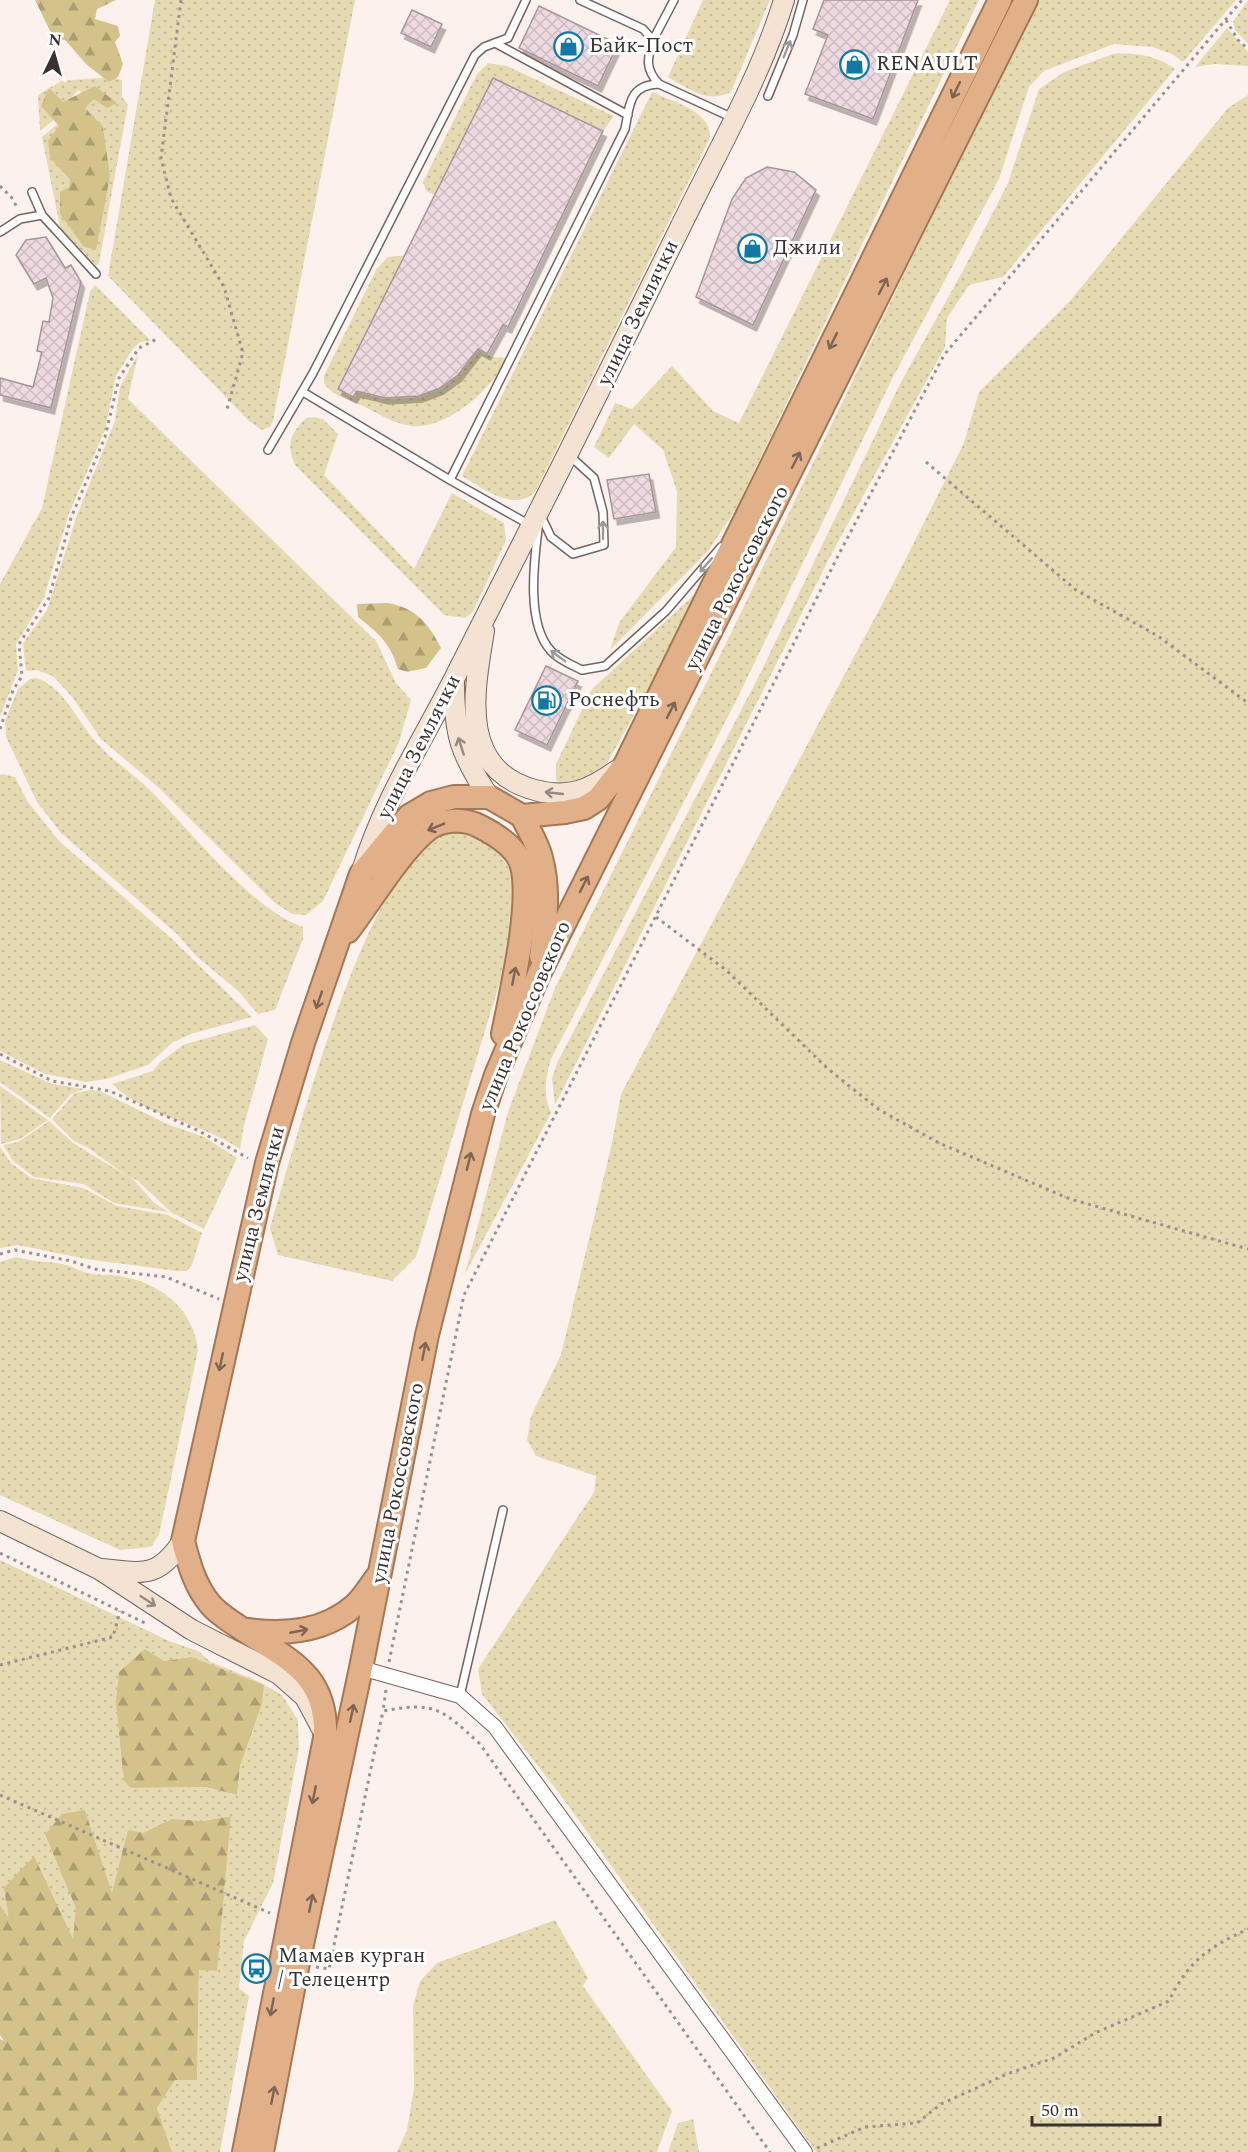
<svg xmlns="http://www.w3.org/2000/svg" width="1248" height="2152" font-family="Spectral,serif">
<defs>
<pattern id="grass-dots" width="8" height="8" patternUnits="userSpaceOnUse" patternTransform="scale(1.5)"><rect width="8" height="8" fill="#e6dab3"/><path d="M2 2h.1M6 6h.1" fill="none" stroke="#c6bc9a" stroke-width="1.8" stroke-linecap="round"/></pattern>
<pattern id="forest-firs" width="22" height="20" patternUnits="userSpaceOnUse" patternTransform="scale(1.5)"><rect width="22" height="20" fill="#d4c28b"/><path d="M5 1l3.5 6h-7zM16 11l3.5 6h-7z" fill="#ad9e72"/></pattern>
<pattern id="building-cross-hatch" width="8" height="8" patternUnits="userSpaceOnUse" patternTransform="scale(1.5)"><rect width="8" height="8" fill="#edd9df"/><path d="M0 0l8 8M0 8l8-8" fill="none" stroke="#ccbbc0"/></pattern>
<filter id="shadow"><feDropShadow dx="3.5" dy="6" stdDeviation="0" flood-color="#0004"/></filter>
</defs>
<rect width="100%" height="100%" fill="#fdf1ee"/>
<path fill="url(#grass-dots)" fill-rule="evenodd" d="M155,0H355L273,421L270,427L262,430L249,421L108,276Z
M703,0H770L731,92C707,104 689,89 668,77Z
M950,0H979L736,509L708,551L610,650L619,623L676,547L677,491L663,450L634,424L609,458L594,447L615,403L632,409L672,366L713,411L739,423Z
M1039,0H1236L1183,62L1172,54L1152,47L1114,44L1044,71L1029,87L999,179L892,379L735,703L551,1059C545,1078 543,1094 551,1113L465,1274L508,1112L555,988L734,627L1003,69Z
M1248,0V44L1235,30L1233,22Z
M1227,28L1248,52V66L1214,64L1195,67Z
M1113,54C1135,52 1158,56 1175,69L1003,277L969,285L947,318L945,347L833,551L555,1105L552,1079L557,1063L759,676L900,384L966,265L1008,183L1039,89L1064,72Z
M488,63L507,66L614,116L603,131L493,78L435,195L426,191L423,182L477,74Z
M111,77L122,80V97L128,104L99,263L96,266L60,227L42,137L80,105L86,96L78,90L72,98L74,103L40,131L38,95L61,81Z
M652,92C673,102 712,111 710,138L535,492C513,513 483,488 462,476Z
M1248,95V2152H816L562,1797L482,1694L478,1669L594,1492L596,1476L536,1456L527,1440L531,1416L561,1355L612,1143L621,1094L895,580L964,443L979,392L1070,301L1228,108Z
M395,256H404L338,389L353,396L357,391C412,409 445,394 478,349L492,357L508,358C492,389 444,434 406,425C391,422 377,413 363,406C350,400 332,396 324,383V376L377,268L388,257Z
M95,285L151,341L140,342L132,350L116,376L105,430L68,516L44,598L16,644L18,670L0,717V584L42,508L90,292Z
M138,354L128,399L376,641L396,683L411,700L399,742L323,901L306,915L292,914L275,903L159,788L101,739L73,698L53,676L37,670L26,671L23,643L47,610L77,515L115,421L120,387Z
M315,417L323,419L338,434L324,475L414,569L452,493L504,523L506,540L473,612L465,618L444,615L295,465C286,444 290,434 306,418Z
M707,583L606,765L582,784L562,785L556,780V764L592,689Z
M37,678C64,688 77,720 95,741C112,761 135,774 153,793C190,831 254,911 303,927V939L275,1010L258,1014L237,990L196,956L178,935L61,833L37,802L6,737L5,721L18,689L30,679Z
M2,774L15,777L28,802L59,841L172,939L252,1017L191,1034L173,1042L148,1065L107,1079L86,1082L45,1074L0,1051V775Z
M460,831L494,846L513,874L516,902L506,962L416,1257L392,1281L278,1255L270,1228C295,1144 363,882 434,839C441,835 452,833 460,831Z
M255,1025L268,1039L244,1125L240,1149C201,1122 147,1118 112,1084L153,1071L160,1062L185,1044Z
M0,1060L52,1084L84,1089L71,1094L50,1118L0,1082Z
M0,1086L48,1120L20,1139L1,1144Z
M91,1090L100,1091L167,1124L204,1137L237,1158L204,1229L172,1213L137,1180L128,1177L90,1149L74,1141L52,1119L75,1093Z
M49,1121L73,1143L135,1181L153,1202L168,1212L114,1203L83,1184L34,1177L13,1161L3,1145L18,1142Z
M0,1147L11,1163L31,1178L83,1188L117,1206L168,1215L202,1233L192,1265L187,1271H177L86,1259L18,1245L0,1248Z
M16,1257C33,1262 50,1261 67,1265C74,1267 81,1272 88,1273C100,1276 113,1274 125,1277C163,1285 194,1311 198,1350L159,1535L151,1547L120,1550L0,1495V1262Z
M0,1560L169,1641L198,1651L211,1662L258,1681L282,1695L298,1720L299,1748L273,1883L244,1941L239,1988L249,1996L220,2152H172L157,2108L175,2080H197L199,1969L216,1971L231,1816L203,1821L172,1819L143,1833L112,1894L85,1810L45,1836L77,1908L73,1940L9,1921L0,1905ZM145,1649L164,1661L191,1657L262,1704L240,1766L237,1795L206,1787L131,1788L124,1781L122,1754Z
M555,1920L588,1978L583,1986L672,2111L657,2152H397L407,2130L414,2088L413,2006L420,1981L437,1963Z
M693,2119L699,2152H668L678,2123Z"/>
<path fill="url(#forest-firs)" d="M35,0H116L97,9L95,19L118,26L120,36L115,42L123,64L118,77L109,82L87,65L65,40L54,39Z
M95,86L117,103L107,108L94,99L85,108L103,127L110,176L96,250L84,247L60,214V192L69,187L70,179L50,158L48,141L59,126L41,106L49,88L63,102Z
M388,603C416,608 429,624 441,648L426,668L407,672L398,669C390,642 379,634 358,617L357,604Z
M145,1649L164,1661L191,1657L264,1685L262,1704L240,1766L237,1795L206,1787L131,1788L124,1781L116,1703L119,1672Z
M85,1810L112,1893L128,1830L143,1833L172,1819L203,1821L231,1816L217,1971L199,1970L197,2080H175L157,2108L172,2152H0V2039L4,2041L0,2035V1905L9,1919L4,1888L34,1856L73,1939L76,1908L45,1835L62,1814Z"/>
<path fill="url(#building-cross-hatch)" stroke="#a8959b" stroke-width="1.5" filter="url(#shadow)" d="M824,0H918L873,119L805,94L828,35L813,29Z
M539,6L618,44L598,86L519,48Z
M412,10L442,24L431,47L401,33Z
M493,78L603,131L508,327L503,325L487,354L478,349L458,375L440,388L419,396L385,398L357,391L353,397L338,389Z
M767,167L794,172L816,190L753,325L696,297L732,199L746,178Z
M46,237L65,268L71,265L81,282L51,408L0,395V378L33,387L42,352L37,351L43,321L49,322L53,298L46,278L34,284L16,255L26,240Z
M649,474L656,512L614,519L607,480Z
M546,666L578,681L547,745L515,730Z"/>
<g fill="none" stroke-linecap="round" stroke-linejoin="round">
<defs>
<path id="service" d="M580,0L643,29L653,40C647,59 645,69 659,84L733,118
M653,40L674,0
M495,43L628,115
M768,96L793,35L803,0
M32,192L42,215
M0,232L20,219L42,215L96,274
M303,392L450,480
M268,450L313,373L475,55L484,47L508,38L526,0
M541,516L551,537L573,554L604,545L603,512L594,478L570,456
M530,525L450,480L625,129C630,104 629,85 659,84
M538,529C534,562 526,624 551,651C559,660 572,665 582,670L605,666L666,611L721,547
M460,1696L503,1510"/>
<path id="minor" d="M361,1668L460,1696L495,1727L805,2152"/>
<path id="secondary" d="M484,631C474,692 458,769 535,790C569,799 589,790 616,771
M454,679C454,733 459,752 489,797
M362,871C383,802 421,743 454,679C530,530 605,380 679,230C714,157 761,77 784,0
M0,1521L99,1569L192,1630L279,1674L305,1697L321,1727
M102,1569C144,1573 157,1579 183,1541"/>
<path id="trunk" d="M522,816C528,829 538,844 541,858C550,890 545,924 541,956
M348,931C371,901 399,853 427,830C441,819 464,818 479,826C495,834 517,847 522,866C532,905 511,993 503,1034
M248,1630C286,1635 324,1632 354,1606C363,1598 370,1586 377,1577
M244,2152L325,1738C328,1672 286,1659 239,1627C229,1620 217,1613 210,1604C195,1586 189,1564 183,1541L267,1163L303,1043L361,874L409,816L431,803L454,797H489L522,816L565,812L584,808L598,799L625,765L1000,0
M262,2152L298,1963L361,1668L427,1335L483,1114L496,1075L539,974L1026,0"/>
</defs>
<use href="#service" stroke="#756360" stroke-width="10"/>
<use href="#minor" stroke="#756360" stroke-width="16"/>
<use href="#secondary" stroke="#756360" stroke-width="22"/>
<use href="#trunk" stroke="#a27856" stroke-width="26"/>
<path stroke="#9b918f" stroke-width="3" stroke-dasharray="3 4.5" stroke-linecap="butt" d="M181,0L161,158L171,198L224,287L243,353L227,409
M1226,20L1238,40L1248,49
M0,186L13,199L17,208
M926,462L1076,590L1158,636L1248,703
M0,729L13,690L22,676L19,644L49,598L71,518L105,437L119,378L139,348L159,338
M656,917L726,970L827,1068L878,1109L939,1143L1070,1199L1248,1249
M0,1054L52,1081L110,1091L199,1131L248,1158
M0,1254L15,1250L71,1261L95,1269L166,1277L219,1299
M0,1553L145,1623
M389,1662L464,1295L839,554L944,355L1242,0
M0,1665L113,1637L120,1611
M386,1690L383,1711C435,1701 442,1709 480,1744L770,2152
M0,1795L270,1913
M316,1967L329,1969L383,1711
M817,2148L865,2127L917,2123L941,2104L1007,2074L1054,2058L1095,2033L1169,2001C1189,1960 1208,1948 1248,1929"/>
<use href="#service" stroke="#fff" stroke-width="7"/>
<use href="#minor" stroke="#fff" stroke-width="14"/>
<use href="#secondary" stroke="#f4e2d2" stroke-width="20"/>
<use href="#trunk" stroke="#e2b088" stroke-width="22"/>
</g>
<defs><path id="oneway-shaft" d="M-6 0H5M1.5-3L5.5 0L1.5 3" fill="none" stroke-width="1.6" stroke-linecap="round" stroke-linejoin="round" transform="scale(1.5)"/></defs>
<g stroke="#9c9898">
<use href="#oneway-shaft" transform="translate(787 49) rotate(-68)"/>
<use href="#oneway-shaft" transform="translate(603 530) rotate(-90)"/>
<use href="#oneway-shaft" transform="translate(706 565) rotate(131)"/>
<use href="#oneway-shaft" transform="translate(558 656) rotate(-143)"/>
</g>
<g stroke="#7d6454">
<use href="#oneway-shaft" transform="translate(956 90) rotate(116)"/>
<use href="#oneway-shaft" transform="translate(883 286) rotate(-63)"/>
<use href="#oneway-shaft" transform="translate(833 341) rotate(116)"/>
<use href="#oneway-shaft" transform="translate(796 460) rotate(-63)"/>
<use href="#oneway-shaft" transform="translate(671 710) rotate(-63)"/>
<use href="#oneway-shaft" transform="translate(436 827) rotate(158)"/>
<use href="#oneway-shaft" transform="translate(584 884) rotate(-63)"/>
<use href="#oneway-shaft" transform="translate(514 976) rotate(-79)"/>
<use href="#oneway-shaft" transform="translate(319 1000) rotate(109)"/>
<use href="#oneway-shaft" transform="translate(469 1161) rotate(-76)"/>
<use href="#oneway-shaft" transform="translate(424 1351) rotate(-79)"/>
<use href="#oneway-shaft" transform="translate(221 1362) rotate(102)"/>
<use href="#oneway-shaft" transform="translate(299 1631) rotate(-11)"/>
<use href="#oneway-shaft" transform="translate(352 1713) rotate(-78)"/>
<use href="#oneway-shaft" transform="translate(314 1795) rotate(101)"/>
<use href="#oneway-shaft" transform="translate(311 1903) rotate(-78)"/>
<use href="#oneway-shaft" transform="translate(272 2007) rotate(101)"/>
<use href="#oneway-shaft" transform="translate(273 2095) rotate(-79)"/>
</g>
<g stroke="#978a82">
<use href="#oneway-shaft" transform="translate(461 746) rotate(-108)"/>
<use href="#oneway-shaft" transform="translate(554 793) rotate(-174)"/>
<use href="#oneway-shaft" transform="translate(148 1601) rotate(33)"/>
</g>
<defs>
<symbol id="shop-ring" viewBox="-11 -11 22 22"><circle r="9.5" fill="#fff" stroke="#1179a4" stroke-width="1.5"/><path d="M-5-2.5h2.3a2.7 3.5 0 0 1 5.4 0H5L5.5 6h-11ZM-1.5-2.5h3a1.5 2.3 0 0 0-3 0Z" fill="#1179a4"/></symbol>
<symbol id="fuel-ring" viewBox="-11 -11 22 22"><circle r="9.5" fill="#fff" stroke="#1179a4" stroke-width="1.5"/><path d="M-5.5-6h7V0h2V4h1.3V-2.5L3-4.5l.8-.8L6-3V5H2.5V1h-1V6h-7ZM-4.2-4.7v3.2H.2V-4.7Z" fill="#1179a4"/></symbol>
<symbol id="bus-ring" viewBox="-11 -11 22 22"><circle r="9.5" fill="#fff" stroke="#1179a4" stroke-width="1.5"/><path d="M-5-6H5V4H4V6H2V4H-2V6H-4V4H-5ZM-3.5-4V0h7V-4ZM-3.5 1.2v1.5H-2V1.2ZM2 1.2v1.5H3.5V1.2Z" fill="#1179a4"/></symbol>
</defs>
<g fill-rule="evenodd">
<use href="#shop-ring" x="552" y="30" width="33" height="33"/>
<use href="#shop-ring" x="838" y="48" width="33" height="33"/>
<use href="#shop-ring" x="736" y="232" width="33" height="33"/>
<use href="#fuel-ring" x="530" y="684" width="33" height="33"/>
<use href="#bus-ring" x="240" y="1952" width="33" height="33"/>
</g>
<g text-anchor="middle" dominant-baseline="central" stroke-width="6" stroke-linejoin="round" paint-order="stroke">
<g font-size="21" fill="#3a3231" stroke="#fff" text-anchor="start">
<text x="589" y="46">Байк-Пост</text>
<text x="876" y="64">RENAULT</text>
<text x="773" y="248">Джили</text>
<text x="568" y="700">Роснефть</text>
<text x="278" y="1956">Мамаев курган<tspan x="278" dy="24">/ Телецентр</tspan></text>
</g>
<g font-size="21" fill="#3a3231" stroke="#fff">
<text transform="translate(638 313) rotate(-64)">улица Землячки</text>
<text transform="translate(737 578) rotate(-63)">улица Рокоссовского</text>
<text transform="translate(419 747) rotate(-63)">улица Землячки</text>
<text transform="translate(525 1016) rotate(-67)">улица Рокоссовского</text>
<text transform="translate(259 1204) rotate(-76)">улица Землячки</text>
<text transform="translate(398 1483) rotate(-79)">улица Рокоссовского</text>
</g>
</g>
<g transform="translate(54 54) rotate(5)" stroke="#ffffff" stroke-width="4.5" paint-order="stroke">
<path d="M0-4.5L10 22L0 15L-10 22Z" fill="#3a3231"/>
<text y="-9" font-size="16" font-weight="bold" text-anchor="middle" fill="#3a3231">N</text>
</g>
<path d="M1032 2116v9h128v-9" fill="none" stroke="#3a3231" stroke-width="3"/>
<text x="1041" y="2116" font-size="18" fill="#3a3231" stroke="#ffffff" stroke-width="4.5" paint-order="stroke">50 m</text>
</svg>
